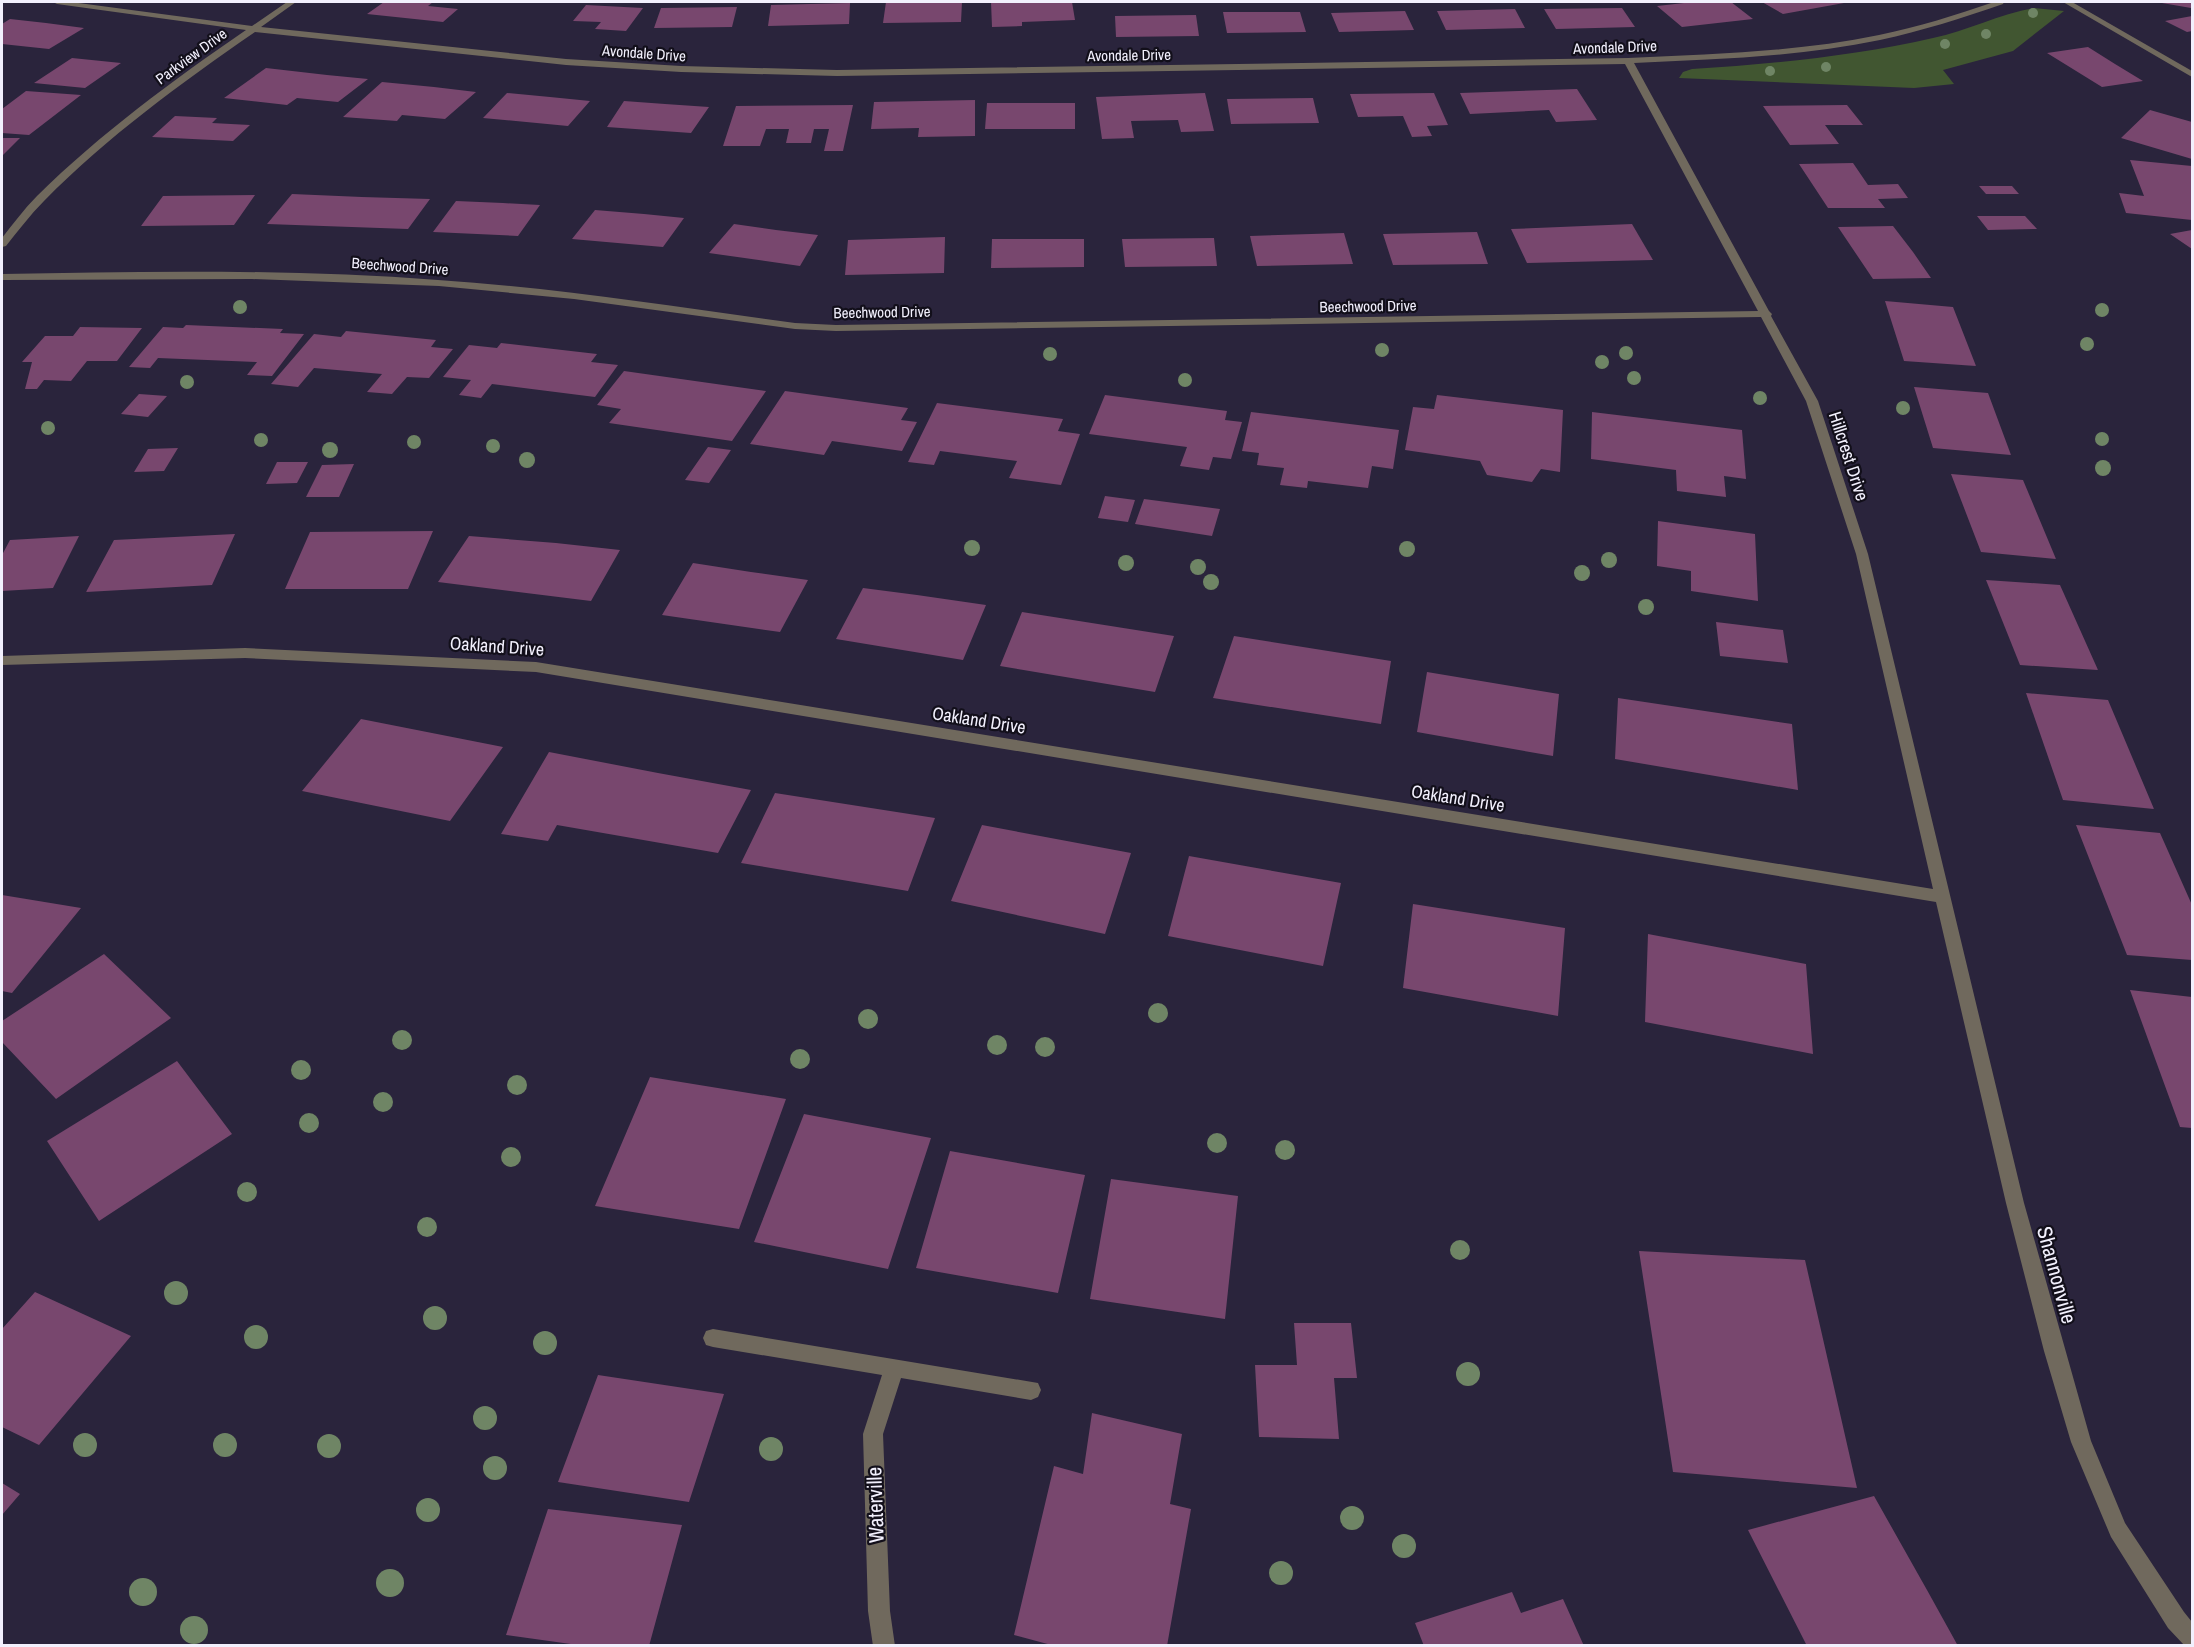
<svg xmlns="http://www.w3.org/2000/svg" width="2194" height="1647" font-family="'Archivo Narrow',sans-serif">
<rect width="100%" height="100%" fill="#2a243c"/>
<path fill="#415631" d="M2034,8L2064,11L2013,51L1943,70L1954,84L1914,88L1679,78L1683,72L1692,69C1773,64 1854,56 1933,38C1967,31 1999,14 2034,8Z"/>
<path fill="#78476e" d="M384,2H433L428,6L458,9L443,22L367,14Z
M886,2H962L961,22L883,23Z
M991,2H1072L1075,20L1022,22V26L992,27Z
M1693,2H1731L1753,19L1682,27L1657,6Z
M1762,2H1844V3L1783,14Z
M2163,2H2192L2191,8L2162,3Z
M850,3L849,24L768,26L771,5Z
M586,5L643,8L626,31L595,29L601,22L573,21Z
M737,7L732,27L654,28L661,8Z
M1622,8L1635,27L1556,29L1544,9Z
M1515,9L1525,28L1446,30L1437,11Z
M1405,11L1414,30L1339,32L1331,13Z
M1223,12H1300L1306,32L1227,33Z
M1196,15L1199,36L1116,37L1115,16Z
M2192,16V31L2187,32L2165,21Z
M10,19L46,23L84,28L49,49L2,44V24Z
M2088,47L2115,64L2143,81L2102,87L2047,53Z
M72,58L121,63L85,88L34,83Z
M266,68L327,75L368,79L338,102L297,98L287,105L224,98Z
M382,82L434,87L476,92L445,119L402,115L397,121L343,117Z
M1577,89L1597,120L1556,122L1549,110L1470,114L1460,93Z
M26,91L81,95L29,135L2,133V109Z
M507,93L550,97L590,101L568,126L483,118Z
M1205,93L1214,131L1181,132L1178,120L1131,121L1134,138L1102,139L1096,97Z
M1434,93L1448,125L1427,126L1432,136L1412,137L1403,116L1358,117L1350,94Z
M1313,98L1319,123L1231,124L1227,99Z
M975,100V136L918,137L919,128L871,129L874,102Z
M624,101L665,104L709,107L691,133L607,127Z
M987,103H1075V129H985Z
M853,105L843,151H824L829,129H814L811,143H786L789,129H766L760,146H723L736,106Z
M1847,105L1863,125H1825L1839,144L1790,145L1763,106Z
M2150,110L2192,122V159L2121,138Z
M175,116L217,118L212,123L250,125L233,141L152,137Z
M2,138H20L2,156Z
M2130,160L2192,166V220L2126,213L2119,193L2144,196Z
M1853,163L1868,185L1898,184L1908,198L1878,199L1885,208H1828L1799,164Z
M1979,186H2012L2019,194H1986Z
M292,194L362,197L430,199L408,229L267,224Z
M255,195L234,225L141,226L163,196Z
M456,201L503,203L540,205L518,236L433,232Z
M595,210L644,214L684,218L663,247L572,239Z
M1977,216H2025L2037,229L1988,230Z
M734,224L776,230L818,235L800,266L709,253Z
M1632,224L1653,260L1527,263L1511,229Z
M1893,226L1913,252L1931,278L1873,279L1838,227Z
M2192,230V249L2170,234Z
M1477,232L1488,264L1393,265L1383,234Z
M1344,233L1353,264L1257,266L1250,236Z
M945,237L944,273L845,275L848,240Z
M1214,238L1217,266L1125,267L1122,239Z
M992,239H1084V267L991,268Z
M1885,301L1953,307L1976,366L1904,361Z
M186,325L283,329L280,333L304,334L272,376L247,375L257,362L158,358L150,368L129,367L163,327L183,328Z
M80,327L142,328L117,361H87L71,381L44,380L37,389H25L32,362H22L45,336H73Z
M346,331L436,340L431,347L453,349L429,378L407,377L392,394L367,392L382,374L314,368L298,387L271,384L314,334L341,337Z
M501,343L597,354L591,362L618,365L595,397L492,384L481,398L459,395L471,380L443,377L469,345L497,348Z
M624,371L766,391L732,441L609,423L621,409L597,405Z
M1914,387L1988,393L2011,455L1933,448Z
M785,391L908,408L901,420L917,422L902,451L832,441L824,455L750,444Z
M139,394L167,396L148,417L121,414Z
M1105,395L1227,411L1225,420L1242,422L1231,459L1213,457L1209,470L1180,466L1187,447L1089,434Z
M1437,395L1563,410L1560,472L1541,469L1532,482L1487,475L1480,461L1405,450L1413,407L1434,409Z
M937,403L1063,419L1058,431L1080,434L1061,485L1009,478L1017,461L940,451L934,465L908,462Z
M1251,412L1399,430L1393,469L1372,466L1368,488L1308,481L1307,488L1280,485L1284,468L1257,465L1259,453L1242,451Z
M1592,412L1742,430L1746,479L1724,476L1726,497L1677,491L1676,470L1591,459Z
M708,447L731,450L709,483L685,480Z
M178,448L164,471L134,472L148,449Z
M277,462H308L297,483L266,484Z
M354,464L339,497H306L322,465Z
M1951,474L2023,480L2056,559L1981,552Z
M1105,496L1135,500L1128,522L1098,518Z
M1144,499L1220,509L1212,536L1135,524Z
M1658,521L1755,534L1758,601L1691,591V571L1657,566Z
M433,531L408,589H285L310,532Z
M235,534L212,585L86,592L114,540Z
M79,536L53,588L2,591V555L10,540Z
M469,536L556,543L620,550L591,601L438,582Z
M693,563L751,572L808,580L780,632L662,615Z
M1986,580L2060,585L2098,670L2020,665Z
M863,588L917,595L986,605L963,660L836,639Z
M1022,612L1174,636L1155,692L1000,666Z
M1716,622L1783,630L1788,663L1720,656Z
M1234,636L1391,661L1381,724L1213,698Z
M1427,672L1559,694L1553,756L1417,732Z
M2026,693L2108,700L2154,809L2063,800Z
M1618,698L1792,724L1798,790L1615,759Z
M361,719L503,747L450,821L302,791Z
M549,752L658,773L751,790L718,853L557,825L548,841L501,834Z
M775,793L935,818L908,891L741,863Z
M982,825L1131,853L1105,934L951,901Z
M2076,825L2160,833L2192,905V960L2127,955Z
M1189,856L1341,883L1323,966L1168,936Z
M2,895L81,908L12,993L2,991Z
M1413,904L1565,928L1558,1016L1403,988Z
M1648,934L1806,964L1813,1054L1645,1022Z
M104,954L171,1018L56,1099L2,1042V1021Z
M2130,990L2192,997V1128L2180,1127Z
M177,1061L232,1134L99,1221L47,1141Z
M650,1077L786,1099L739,1229L595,1206Z
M804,1114L931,1138L888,1269L754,1242Z
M950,1151L1085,1175L1058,1293L916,1268Z
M1111,1179L1238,1196L1225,1319L1090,1299Z
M1639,1251L1805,1260L1857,1488L1673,1472Z
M35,1292L131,1336L39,1445L2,1427V1329Z
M1294,1323H1351L1357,1378H1334L1339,1439L1259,1437L1255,1365H1297Z
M598,1375L724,1394L689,1502L558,1482Z
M1092,1413L1182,1434L1170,1504L1191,1509L1167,1646H1055L1014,1635L1054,1466L1083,1474Z
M2,1483L20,1494L2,1515Z
M1874,1496L1927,1590L1958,1646H1807L1748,1530Z
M548,1509L682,1525L649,1646H585L506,1635Z
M1512,1592L1521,1613L1563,1599L1584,1646H1424L1415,1623Z"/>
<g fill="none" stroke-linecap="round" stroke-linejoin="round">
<path fill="#70695d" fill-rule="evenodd" d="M53,2H71L252,26L287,2H296L261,27L566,59L681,66L837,70L1628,58C1712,54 1797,52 1879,35C1918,27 1956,15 1994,2H2004L2003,4C1962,18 1922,31 1880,40C1799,57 1716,59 1634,63L1769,311L1772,314L1771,316L1818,401L1868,554L2024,1203L2091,1441L2125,1523L2184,1612L2192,1622V1646L2184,1645L2168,1628L2111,1537L2071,1442L2044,1351L2006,1203L1936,902L536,672L245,658L2,665V656L245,648L536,662L1933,889L1856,554L1806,401L1761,317L836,331L795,329L574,299L439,286L252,279L2,280V274C147,271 293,269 438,280C558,288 676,307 795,323L836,325L1758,311L1625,64L837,76L681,72L566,65L255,32C181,83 107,137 44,201C30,215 18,231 6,246L2,247V238C13,224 24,209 37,196C100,134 173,80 246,30L57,4Z
M2063,2H2072L2192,71V77Z
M713,1329L1038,1383L1041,1390L1038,1397L1031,1400L901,1378L883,1434L890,1611L895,1646H873L868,1611L863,1434L882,1375L713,1347L706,1345L703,1338L706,1331Z"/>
</g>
<g fill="#6f8565">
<circle cx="2033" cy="13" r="5"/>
<circle cx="1986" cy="34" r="5"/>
<circle cx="1945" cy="44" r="5"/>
<circle cx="1826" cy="67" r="5"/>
<circle cx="1770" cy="71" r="5"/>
<circle cx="240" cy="307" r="7"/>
<circle cx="2102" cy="310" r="7"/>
<circle cx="2087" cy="344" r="7"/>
<circle cx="1382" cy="350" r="7"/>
<circle cx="1626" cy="353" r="7"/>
<circle cx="1050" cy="354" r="7"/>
<circle cx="1602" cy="362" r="7"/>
<circle cx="1634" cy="378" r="7"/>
<circle cx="1185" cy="380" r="7"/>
<circle cx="187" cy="382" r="7"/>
<circle cx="1760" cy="398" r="7"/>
<circle cx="1903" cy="408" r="7"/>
<circle cx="48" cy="428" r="7"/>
<circle cx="2102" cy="439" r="7"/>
<circle cx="261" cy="440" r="7"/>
<circle cx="414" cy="442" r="7"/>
<circle cx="493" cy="446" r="7"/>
<circle cx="330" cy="450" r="8"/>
<circle cx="527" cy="460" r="8"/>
<circle cx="2103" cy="468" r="8"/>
<circle cx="972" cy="548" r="8"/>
<circle cx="1407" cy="549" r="8"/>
<circle cx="1609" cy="560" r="8"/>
<circle cx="1126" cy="563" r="8"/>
<circle cx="1198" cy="567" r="8"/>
<circle cx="1582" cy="573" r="8"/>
<circle cx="1211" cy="582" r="8"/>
<circle cx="1646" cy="607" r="8"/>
<circle cx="1158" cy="1013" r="10"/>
<circle cx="868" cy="1019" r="10"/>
<circle cx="402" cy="1040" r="10"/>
<circle cx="997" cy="1045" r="10"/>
<circle cx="1045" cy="1047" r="10"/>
<circle cx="800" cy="1059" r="10"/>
<circle cx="301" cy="1070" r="10"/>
<circle cx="517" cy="1085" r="10"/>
<circle cx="383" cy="1102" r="10"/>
<circle cx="309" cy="1123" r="10"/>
<circle cx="1217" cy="1143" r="10"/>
<circle cx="1285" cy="1150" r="10"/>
<circle cx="511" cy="1157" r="10"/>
<circle cx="247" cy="1192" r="10"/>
<circle cx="427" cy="1227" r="10"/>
<circle cx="1460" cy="1250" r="10"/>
<circle cx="176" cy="1293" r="12"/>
<circle cx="435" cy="1318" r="12"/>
<circle cx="256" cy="1337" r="12"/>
<circle cx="545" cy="1343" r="12"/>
<circle cx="1468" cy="1374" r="12"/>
<circle cx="485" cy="1418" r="12"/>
<circle cx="85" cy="1445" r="12"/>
<circle cx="225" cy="1445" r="12"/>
<circle cx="329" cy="1446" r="12"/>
<circle cx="771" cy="1449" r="12"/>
<circle cx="495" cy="1468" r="12"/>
<circle cx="428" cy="1510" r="12"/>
<circle cx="1352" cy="1518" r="12"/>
<circle cx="1404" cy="1546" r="12"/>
<circle cx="1281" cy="1573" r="12"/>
<circle cx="390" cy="1583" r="14"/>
<circle cx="143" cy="1592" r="14"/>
<circle cx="194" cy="1630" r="14"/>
</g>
<g text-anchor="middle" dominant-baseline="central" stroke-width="4.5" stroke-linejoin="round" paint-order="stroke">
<g font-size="15" fill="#f2f0fd" stroke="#120f1a">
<text transform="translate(1615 47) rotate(-2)">Avondale Drive</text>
<text transform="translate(644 53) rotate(4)">Avondale Drive</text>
<text transform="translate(1129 55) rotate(-1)">Avondale Drive</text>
<text transform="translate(191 56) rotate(-36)">Parkview Drive</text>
<text transform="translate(400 266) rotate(4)">Beechwood Drive</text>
<text transform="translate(1368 306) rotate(-1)">Beechwood Drive</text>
<text transform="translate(882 312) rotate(-1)">Beechwood Drive</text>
</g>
<g font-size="18" fill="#f2f0fd" stroke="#120f1a">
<text transform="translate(1849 456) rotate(72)">Hillcrest Drive</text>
<text transform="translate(497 646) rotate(4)">Oakland Drive</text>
<text transform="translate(979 720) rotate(9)">Oakland Drive</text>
<text transform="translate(1458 798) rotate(9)">Oakland Drive</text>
</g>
<g font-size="21" fill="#f2f0fd" stroke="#120f1a">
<text transform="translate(2057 1275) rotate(75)">Shannonville</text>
<text transform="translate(875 1505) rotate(-92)">Waterville</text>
</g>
</g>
<rect width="2194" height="1647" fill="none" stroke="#f2f0fd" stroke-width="6"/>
</svg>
